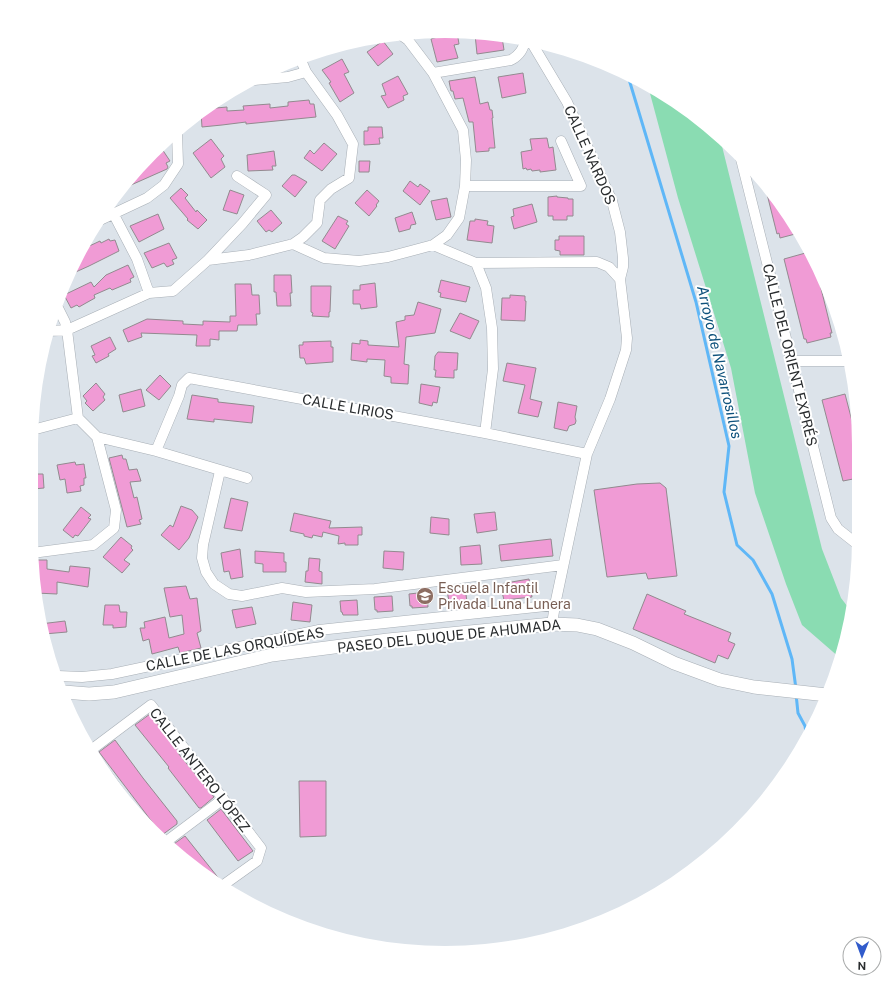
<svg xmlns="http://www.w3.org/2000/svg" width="890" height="984" font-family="'Public Sans',sans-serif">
<rect width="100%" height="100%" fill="#dce3ea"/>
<path fill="#8adcb2" d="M648,86L675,101L720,138L822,549L841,598L851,611L840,658L802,625L786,584L755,493L731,368L678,198Z"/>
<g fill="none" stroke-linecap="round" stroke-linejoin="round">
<path stroke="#5fb7f7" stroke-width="3" d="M628,76L696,302L729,446L724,492L737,545L753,560L772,594L792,659L796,689
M796,694L798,713L805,726L807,739"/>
</g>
<path fill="#f09bd5" stroke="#928a8f" d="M454,32H457L459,44L454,45L458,58L437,62L431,39Z
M475,34L502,37L504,50L477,54Z
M383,41L393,54L378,66L367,52Z
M342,59L349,72L344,74L354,93L340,102L329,83L331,82L322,70Z
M523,73L526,93L502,98L498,77Z
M398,76L408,94L403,96L404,100L388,108L381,96L386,95L382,84Z
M475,77L480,104L488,102L490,110H492L493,118H492L495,148H489V151L476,152L473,122H469L463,98L455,99L453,91H451L449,81Z
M309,100L310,104H314L316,117L246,124V122L222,125L202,127L201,113H205V109L227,107V111L244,110L243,106L270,104V108L288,106V102Z
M368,127H382L383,138H379L380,144L364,145V131H368Z
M547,138L549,148L553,147L556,170L540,172V170L532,171L531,169L527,170L526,168L523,169L521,152L532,150L530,139Z
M211,139L224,156L221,159L225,167L211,178L193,153Z
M324,143L337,154L322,171L304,158L310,150L314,154Z
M162,149L170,161L166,163L168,167L167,169L122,189L151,154Z
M274,151L276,166H272L273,170L248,171L247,155Z
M359,161H370L369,172H359Z
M292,175H295L307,182L295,197L282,186Z
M410,181L418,187L420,184L430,191L420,205L403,191Z
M765,186L789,215L799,233L780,238L779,233L777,234Z
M181,188L188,195L185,198L196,212L197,210L207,220L198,229L187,220L188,219L170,198Z
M230,190L244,195L237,214L223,210Z
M367,190L379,201L376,205L377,206L369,216L355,203Z
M557,196V197L568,198V199H573V216H567V220H553V216H548V197Z
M447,198L451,217L436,220L431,201Z
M532,204L537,222L514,229L511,217L514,216L513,209Z
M271,210L282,223L272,232L269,230L266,232L257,221Z
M412,212L416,224L411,225L410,229L399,232L395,218Z
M158,214L164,229L139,242L130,226Z
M338,216L348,221L346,224L349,226L335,249L322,241Z
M475,219L488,221L487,225L494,226L492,243L467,240L470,221H475Z
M559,236H584V255H560V251L555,250V240H559Z
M109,239L110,241L115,240L119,251L89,266L69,275L83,249L100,241L101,243Z
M169,243L177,258L172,260L174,264L167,267L164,263L152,268L144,253Z
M809,252L814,260L832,333H830L831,337L807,343L806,339H804L784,259Z
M128,265L134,277L130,279L131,282L112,290L110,288L94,295L95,298L86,303L79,307L77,305L71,308L64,295L91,282L94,287L106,275Z
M274,275H291L292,293H290L291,306H277L276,292H274Z
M441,280L470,287L466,302L440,297L441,293L438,292Z
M375,283L377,307L361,309L360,304H353V290H360V285Z
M235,284H251L252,295H259L260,314H256L257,325H238L237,331H219V340L210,339V346H196L197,335L141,333L142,337L128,342L123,330L147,319L183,321V324L203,325V321L230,322V316H236Z
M311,286H331L330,312H329V317L312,316L313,313L311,312Z
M510,295L525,296V301H526L525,321L501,320L502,298H510Z
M418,302L441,309L435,333L406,337L404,364L409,365L408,384L391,383V377L384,376L385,360L367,359V362L351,360L352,343L360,344V340L368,341V345L399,347L396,322L405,320V316L414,315Z
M460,313L479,321L470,339L450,331Z
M110,337L116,349L108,354L109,356L96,363L92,356L95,355L91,346Z
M331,341V347H333V362L306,364L304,358H300L299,345H303V342Z
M438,352L458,353L457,370H454V378L435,377L436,370H434L435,356Z
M507,363L536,368L530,399L542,402L538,417L518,413L525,385L503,381Z
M160,375L171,386L159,400L146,390Z
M96,383L105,394L103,397L105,400L93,411L85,403L87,401L83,396Z
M421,384L440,387L437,403L433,402L432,406L419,403Z
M141,389L145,406L123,412L119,395Z
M845,394L859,448L858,478L843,481L822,400Z
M192,395L218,399V402L254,406L252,423L214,419V422L187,419Z
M558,402L577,406L575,417L576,421L575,424L569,426L567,431L554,428Z
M122,455L123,459H126L129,470L137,469L141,481L130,482L134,498L137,497L142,519L139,520L141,524L127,527L109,458Z
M75,462L76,465L84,464L86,478H84V485L80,486L81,491L67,493L65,479L60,480L57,465Z
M34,474H43L44,488L33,489Z
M660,483L666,488L677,576L648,579L646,573L607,577L594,490L637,484Z
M231,498L248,502L242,531L224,528Z
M181,506L192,510L198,517L189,538L179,550L161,535L170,525L173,527Z
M81,507L91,515L88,518L91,519L78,536L75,535L73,538L63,530Z
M495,512L497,530L477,533L474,514Z
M294,513L331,521L329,528L362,527V535H358V545H345V543L338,544L339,536L323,532L322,537L313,535L312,538L304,536V534L290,531Z
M431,517L449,519V535L430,533Z
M121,537L132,546L131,548L133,550L124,560L130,564L122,573L103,557Z
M551,539L553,556L501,561L499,545Z
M480,545L482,564L461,565L460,547Z
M240,549L243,577L231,579L229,571L224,572L221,553Z
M255,551L284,553V562H286V572H263V564L255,563Z
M384,551L404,552L403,570L383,568Z
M309,558L320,559L319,571L322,572V584L305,582L306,571H308Z
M33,560H47V569L69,572L70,566L90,568L88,587L57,582V594L36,593Z
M529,579L532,597L504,600L500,584Z
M186,586L190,599L197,598L201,631L197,633L201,648L180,653L178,647L152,654L149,639L143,641L140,628H145L144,622L165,617L169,638L184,634L182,615L170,617L164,588Z
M465,587L467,602L451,604V602H449L447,590Z
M427,592L428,607L412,608V606H410L409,594Z
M647,594L686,611L684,614L731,633L728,641L735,644L728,659L718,655L715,663L633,629Z
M392,596L393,611L377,612V610H375L374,597Z
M357,600L358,615H343L342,612H341L340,601Z
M293,602L312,605L310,622L291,620Z
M105,605H119L120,612H127L126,627L113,628V625H103Z
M252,607L256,624L236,628L232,610Z
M65,621L67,632L44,634L40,624Z
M150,714L179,752L178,753L214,797L201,808H199L168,768L169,767L135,725Z
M115,740L143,778L177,821V824L162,835L99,752Z
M299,781H326V836L300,837Z
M221,809L253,851L238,861L207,820Z
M185,836L220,880L217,882L193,867L171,846Z"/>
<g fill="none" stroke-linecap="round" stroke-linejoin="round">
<defs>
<path id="minor" d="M530,40L567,102L612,201L620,232L623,258V267L620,279
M433,73L511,60C520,55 523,49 526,39
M254,80L288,77L306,72
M740,155L831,518L838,529L857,544
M465,186H581L561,141
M113,213L137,259L149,293
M98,221L147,198L164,185L178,164L177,132
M293,244L303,237L317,223L320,200L331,189L349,178L353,144L337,115L306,72L300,58
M433,245L476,263L486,288L492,328L493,369L485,433
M208,260L242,224L266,195L237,176
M476,263L597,262L609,267L620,279L627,338L626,350L610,399L587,454L555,605L552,624
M49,331L67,330L149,293L173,291L208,260L249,255L293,244L324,258L359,261L388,257L433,245L447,235L459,218L465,186L466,160L463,130L433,73L408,40L401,35
M791,361H850
M36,429L78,418
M97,437L156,451L247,478
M156,451L179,396L182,385L189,378L485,433L587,454
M220,471L203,545L202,558L206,572L214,584L229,594L242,596L282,588L306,592L375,589L563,565
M32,553L93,545L114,528L116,510L97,437L78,418L67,330L65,322L57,306
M58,676L82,677L112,674L319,630L555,605
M91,750L151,705L261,848L257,861L222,886
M107,775L125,800
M167,841L223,799"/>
<path id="major" d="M64,692L89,694L114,692L272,655L388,640L552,624L577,625L597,629L633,643L674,663L720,680L754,687L827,695"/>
</defs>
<use href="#minor" stroke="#a8afb6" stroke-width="11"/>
<use href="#major" stroke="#a8afb6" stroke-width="14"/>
<use href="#minor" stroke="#fff" stroke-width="10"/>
<use href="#major" stroke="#fff" stroke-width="13"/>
</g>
<defs>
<symbol id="school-disc" viewBox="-11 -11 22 22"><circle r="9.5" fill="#8d6e63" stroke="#fff"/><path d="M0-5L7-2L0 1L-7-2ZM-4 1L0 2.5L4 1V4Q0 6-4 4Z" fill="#fff"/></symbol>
</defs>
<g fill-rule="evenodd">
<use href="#school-disc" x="415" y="586" width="20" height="20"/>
</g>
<g text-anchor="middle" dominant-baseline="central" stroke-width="4" stroke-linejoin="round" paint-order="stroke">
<g font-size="14" fill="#292c2e" stroke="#fff">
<text transform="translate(590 155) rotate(66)">CALLE NARDOS</text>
<text transform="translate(790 355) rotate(76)">CALLE DEL ORIENT EXPRÉS</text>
<text transform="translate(348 407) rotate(10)">CALLE LIRIOS</text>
<text transform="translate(449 636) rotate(-6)">PASEO DEL DUQUE DE AHUMADA</text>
<text transform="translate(235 649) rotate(-11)">CALLE DE LAS ORQUÍDEAS</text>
<text transform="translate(200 770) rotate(52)">CALLE ANTERO LÓPEZ</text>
</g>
<g font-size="14" fill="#785e54" stroke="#fff" text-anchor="start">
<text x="438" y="588">Escuela Infantil<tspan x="438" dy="16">Privada Luna Lunera</tspan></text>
</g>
<g font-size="15" font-style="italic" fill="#0f527c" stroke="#fff">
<text transform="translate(720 362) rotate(77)">Arroyo de Navarrosillos</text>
</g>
</g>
<path d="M0 0H890V984H0ZM445 38H445A407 407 0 0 1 852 445V539A407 407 0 0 1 445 946H445A407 407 0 0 1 38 539V445A407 407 0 0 1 445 38Z" fill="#fff" fill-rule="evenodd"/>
<g transform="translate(862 956) rotate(181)"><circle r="19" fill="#ffffff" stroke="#a9abab"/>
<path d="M0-3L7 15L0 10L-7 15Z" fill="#315bcb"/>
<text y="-6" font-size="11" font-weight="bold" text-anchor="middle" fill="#292c2e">N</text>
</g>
</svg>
